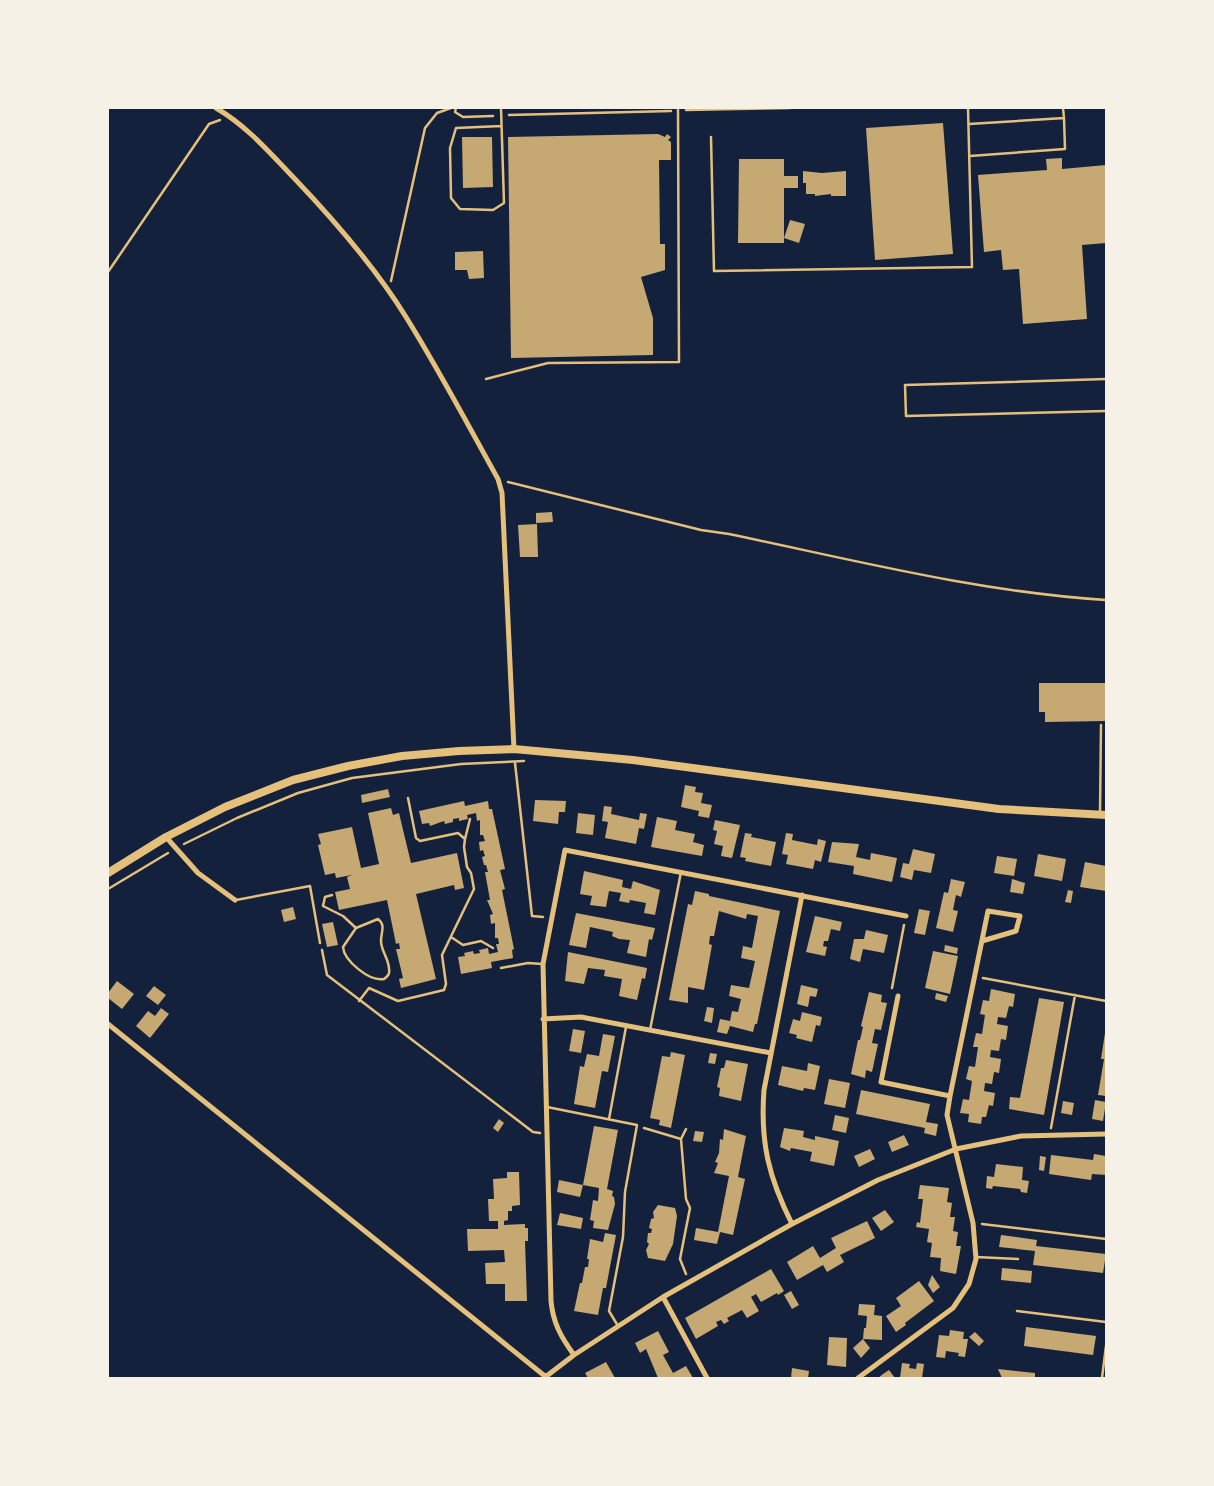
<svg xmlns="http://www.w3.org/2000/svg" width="1214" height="1486" font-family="'Golos Text',sans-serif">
<rect width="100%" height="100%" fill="#14213d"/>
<path fill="#c6a872" d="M943,123L953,254L875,260L866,128Z
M658,134L665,137L667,134L671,137L668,140L671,142V160H659L660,244H665V270L641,277L653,318V355L511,358L508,137Z
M462,137H492L493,187L463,188Z
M1062,158V169L1106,165V243L1082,245L1087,319L1023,324L1019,269L1003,270L1001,250L984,252L978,175L1047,170L1046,159Z
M739,159H784V176H798V188H784V243H738Z
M803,171L822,173L846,171V196H831V194L815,196V194H806V183H803Z
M790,220L805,224L799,243L784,238Z
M483,251L484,278L469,279L467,270H455V252Z
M552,512L553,522L536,523V513Z
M537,524L538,557H520L518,525Z
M1039,683H1106V721L1045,722V712H1039Z
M685,785L696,787L695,792L703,793L701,803L712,805L709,818L698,816L699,811L681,807Z
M388,789L390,797L362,803L361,795Z
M535,800L566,801L565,812H559L558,824L533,821Z
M464,801L465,806L488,801L489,809H492L505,869L500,870L505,889L502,890L514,949L512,950L513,958L491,962L492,968L461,974L458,957L465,956L464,953L473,951L474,954L480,953L479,950L488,948L489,954L498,952L496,944H499L498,938H495V923L491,924L490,915L493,914L487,900H490L485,872H488L486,865H484L482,857L485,856L483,850L480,851L479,842L485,841L483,835H480V820L477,821L476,813L467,815L468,819L459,821V818L453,819V822L445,824L444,821L430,826L429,823L422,824L419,811Z
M604,806L612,807L611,814L639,820L640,813L647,814L644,829L639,828L636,844L605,838L608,822L602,821Z
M391,808L393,815L399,813L411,863L457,853L464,888L455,890L454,885L416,894L436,979L401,988L399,979L403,978L396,949H400L399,943L396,944L387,900L339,910L335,892L350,889L347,877L352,875L336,878L335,873L325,875L318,845L321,844L318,834L352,827L361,868L379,864L368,813Z
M578,813L595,815L593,835L576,833Z
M657,817L677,821L675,830L695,834L693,842L704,845L702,856L651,847Z
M715,820L740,825L732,858L721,856L723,846L714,844L717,831L713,830Z
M745,833L752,834L751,837L776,842L771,866L745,861L746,858L740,857Z
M786,833L793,834L792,840L817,845L818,839L826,841L821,862L815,860L813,869L786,864L788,855L782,854Z
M832,842L859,844L856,857L870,860L871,853L897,858L892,882L853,874L854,866L828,862Z
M913,849L935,854L931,873L914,870L912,880L900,877L903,863L909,864Z
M1038,854L1066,859L1062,881L1034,876Z
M997,856L1017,859L1014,876L994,873Z
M1085,862L1106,866V891L1080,887Z
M584,871L623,880L622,887L631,889L633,881L660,890L655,915L644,913L646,903L630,900L629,903L619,901L621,893L609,891L606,907L590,905L592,896L580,894Z
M951,879L965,882L961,897L956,895L953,910L958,911L953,932L936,928L944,892L948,893Z
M1012,879L1025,883L1023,894L1010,892Z
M1068,890L1073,891L1071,903L1065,902Z
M695,891L709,894V896L780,911L757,1024H755L753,1032L730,1026L727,1034L717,1032L720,1019L730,1021L732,1011L738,1012L741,999L729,996L731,985L749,988L755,961L741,958L743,946L752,948L758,916L747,914L746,919L719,911L714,936H710L709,944L712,945L704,990L688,987V1003L669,1000L688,904L692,905Z
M293,907L296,919L284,922L281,910Z
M919,909L930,911L925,935L914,933Z
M576,913L655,928L652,940L649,939L646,957L627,953L630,940L619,939L612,936L613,932L590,927L586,948L569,945Z
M815,916L842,922L840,931L831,929L828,941H824L823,946L827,947L825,956L806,952Z
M333,922L338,945L327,947L322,924Z
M866,930L888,935L884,953L863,949L860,962L850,959L854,939H864Z
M945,945L958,948L957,954L944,951Z
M933,951L958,956L950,994L925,988Z
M568,952L647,968L645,979L642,978L637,1000L619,996L622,979L604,976L605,970L588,968L584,984L565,981Z
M117,981L134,994L122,1009L108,998V993Z
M801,985L818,989L816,997L810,996L808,1007L797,1004Z
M154,986L166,995L158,1005L146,996Z
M991,989L1015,994L1013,1007L1009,1006L1006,1018L998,1017L997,1024L1008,1026L1006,1040L1001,1039L999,1051L991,1050L990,1057L1001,1059L999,1073L994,1072L992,1084L985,1083L984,1091L995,1093L993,1106L989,1105L986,1117H982L981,1124L968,1122L969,1114L960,1113L963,1099L969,1100L972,1081L966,1079L969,1066L975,1067L978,1047H973L976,1033L982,1034L985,1015L980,1014L983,1000L989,1001Z
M869,992L882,995L881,1002L887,1003L881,1030L875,1029L872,1043L878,1044L872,1072L866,1070L865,1078L851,1074L858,1040H860L863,1027L861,1026Z
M936,993L948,996L946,1002L935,999Z
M1039,998L1064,1002L1044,1115L1009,1109L1010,1097L1020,1098Z
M707,1007L714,1008L712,1023L704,1021Z
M161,1008L169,1014L150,1038L136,1026L148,1011L155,1016Z
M802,1012L822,1017L820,1026L816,1025L812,1042L796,1038L797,1035L789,1033L793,1019L800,1021Z
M573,1029L585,1031L581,1053L569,1051Z
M1105,1033H1106V1096L1098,1095L1104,1059H1101Z
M603,1034L615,1036L608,1072L602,1071L595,1108L574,1104L580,1066L584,1067L587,1054L599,1056Z
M671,1052L685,1055L671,1128L659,1125L660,1120L650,1118L662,1056L670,1057Z
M710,1053L717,1054L715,1064L708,1063Z
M726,1060L748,1064L741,1101L719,1096L720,1088L717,1087L721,1068H724Z
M808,1063L820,1066L815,1090L804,1088L803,1091L778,1085L782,1066L807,1071Z
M829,1079L850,1083L845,1108L824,1104Z
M861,1090L930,1104L926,1122L938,1124L936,1136L924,1133L925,1128L856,1114Z
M1095,1100L1106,1102L1103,1121L1092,1119Z
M1063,1101L1074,1103L1072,1115L1061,1113Z
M835,1115L849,1118L846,1133L832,1130Z
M499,1119L504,1123L498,1132L493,1128Z
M594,1126L618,1130L607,1189L613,1191L612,1196L614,1197L615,1204L608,1230L593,1228L594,1221L590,1220L593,1200L598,1201L599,1188L583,1185Z
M784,1128L804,1131L803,1137L815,1140V1136L839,1141L834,1166L810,1161L812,1152L791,1148L790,1151L780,1147Z
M724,1129L746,1136L738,1177L745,1179L733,1235L720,1232L717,1244L694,1240L696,1228L718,1232L729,1176L714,1173L718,1163L715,1162L719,1153L720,1139L723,1140Z
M695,1131L704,1132L702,1142L693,1141Z
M904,1135L909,1145L892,1152L888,1142Z
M870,1149L875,1159L859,1167L854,1156Z
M1094,1154L1106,1156V1175L1092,1174L1091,1180L1049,1174L1051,1155L1093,1160Z
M1040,1156L1046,1157L1044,1171L1039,1170Z
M996,1164L1023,1167L1022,1180L1029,1181L1027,1193L1021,1192L1020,1189L993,1186L992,1189L986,1188L987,1176L994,1177Z
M507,1172H519L520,1205L512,1206V1211H508V1220L504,1221V1225L525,1224V1228H528V1241H525L527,1301H505V1284H486L485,1263L505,1262L504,1250L468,1251L467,1229H498V1221H489L488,1199H494L493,1179L507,1178Z
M559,1180L583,1185L580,1197L557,1192Z
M920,1185L949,1188L947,1202L952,1203L950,1217H955L953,1231L958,1232L956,1246H961L956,1274L940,1271L941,1258L930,1257L932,1243L927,1242L929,1229L916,1227L917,1222L920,1223L923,1199H918Z
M658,1205L675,1208L677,1216L673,1244L665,1261L648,1258L646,1250L649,1244L647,1242L648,1233H651L652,1229L649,1228L651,1219L654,1218L653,1212Z
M885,1210L894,1222L881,1231L872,1218Z
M560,1213L583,1218L581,1229L557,1225Z
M867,1221L875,1238L840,1255L844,1262L827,1272L823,1265L797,1280L787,1262L813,1246L820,1258L836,1248L831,1238Z
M605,1233L616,1235L606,1288H603L598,1315L574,1311L580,1283H582L585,1267H588L589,1259H587L590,1239L603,1242Z
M1001,1235L1037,1240L1036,1246L1106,1254L1103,1273L1033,1265L1035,1251L999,1247Z
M1002,1268L1032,1271L1031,1283L1001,1280Z
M771,1269L784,1291L778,1295L777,1293L761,1302L756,1294L751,1297L759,1311L747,1318L742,1310L727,1318L729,1321L724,1324L721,1320L716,1322L718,1326L696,1339L685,1318Z
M932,1275L940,1287L933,1293L928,1285Z
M919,1281L934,1301L905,1323L906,1325L896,1332L886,1316L901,1306L896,1298Z
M791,1291L799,1305L792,1309L784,1295Z
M859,1304L875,1305L874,1315L882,1316V1340L863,1339L870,1348L861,1358L853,1348L863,1339L864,1328H866L867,1316L858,1315Z
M1026,1327L1096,1336L1093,1355L1024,1346Z
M950,1330L964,1332L963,1339H968L965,1357L958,1356L959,1353L946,1351L945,1358L936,1357L939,1335L949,1336Z
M658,1331L669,1352L663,1355L673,1373L686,1366L693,1378H658L646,1349L640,1353L635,1343Z
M975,1332L984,1341L979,1346L969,1337Z
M829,1337L847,1338L846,1367L827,1365Z
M606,1362L615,1378H588L585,1373Z
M902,1363L910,1364L909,1368L916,1369L917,1363L924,1364L922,1378H900Z
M792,1368L809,1371L808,1378H791Z
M998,1369L1035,1373V1378H1002Z
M889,1370L895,1378H878L883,1374Z"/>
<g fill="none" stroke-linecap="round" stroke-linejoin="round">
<path stroke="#e5c07b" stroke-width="2.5" d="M456,108L455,112L463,117L493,116
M686,110L790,108
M509,115L671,111
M108,272L209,124L220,120
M391,281L425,128L437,113L451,108
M508,482L701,530L729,534C854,560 979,592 1106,600
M515,763L532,916L543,917
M465,839L470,819
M184,844L237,818L298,793L352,778L461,764L524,761
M108,889L168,853
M332,895L325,897L323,906L343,916L356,928L378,919C386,925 381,932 381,941C381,951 389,959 389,969C390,974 388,976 384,979C370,982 344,961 343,947L356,928
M451,937L463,945L481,941L493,948
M322,950L327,975L533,1132L540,1133
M983,978L1106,1001
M892,988L904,925
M359,1001L369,988L398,1001L444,990L446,984L442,955L474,889L471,873L467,867L464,847L465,839L458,833L420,841L416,838L408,798
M644,1128L681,1139
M1051,1128L1075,995
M982,1224L1106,1239
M686,1274L680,1259L690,1208L686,1199L681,1139L686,1129
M1017,1311L1106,1322
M1102,1378L1106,1346"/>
<path stroke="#e5c07b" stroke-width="2.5" d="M501,108L504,203L493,210L460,209L451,198L450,148L456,128L501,126
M969,124L1064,118L1063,108
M711,137L714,271L972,267L968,108
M970,156L1065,149L1064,118
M486,379L548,363L679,362L678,108
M1106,379L905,385L906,416L1106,411
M1100,813L1101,725
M236,900L310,886L320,943
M501,968L528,963L542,964
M650,1030L681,872
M547,1107L637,1125L625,1192L623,1237L609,1311L618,1326
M609,1119L626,1027
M976,1257L1018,1259"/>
<path stroke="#e5c07b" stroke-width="5" d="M216,108C247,126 270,153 294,178C335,221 375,267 406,317C439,370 468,425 498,479L502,493L514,749
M166,837L198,873L235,900
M898,996L881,1082L950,1096
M543,1019L581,1017L771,1053
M108,1024L546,1377
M792,1224C769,1178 760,1143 764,1090L802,895
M663,1297L707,1378
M574,1355C561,1337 553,1323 551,1301L543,964L565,850L906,916
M544,1378L574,1355L663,1297L792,1224L878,1180L956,1149L1021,1136L1106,1134
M858,1378L953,1308L969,1284L976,1259L973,1223L947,1115L950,1096L988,911L1020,916L1016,931L982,941"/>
<path stroke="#e5c07b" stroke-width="8" d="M108,873L166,837L225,807L293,780L348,766L402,756L459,751L514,749L633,760L999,809L1106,815"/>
</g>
<rect width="1214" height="1486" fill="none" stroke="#f6f1e7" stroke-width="218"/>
</svg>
